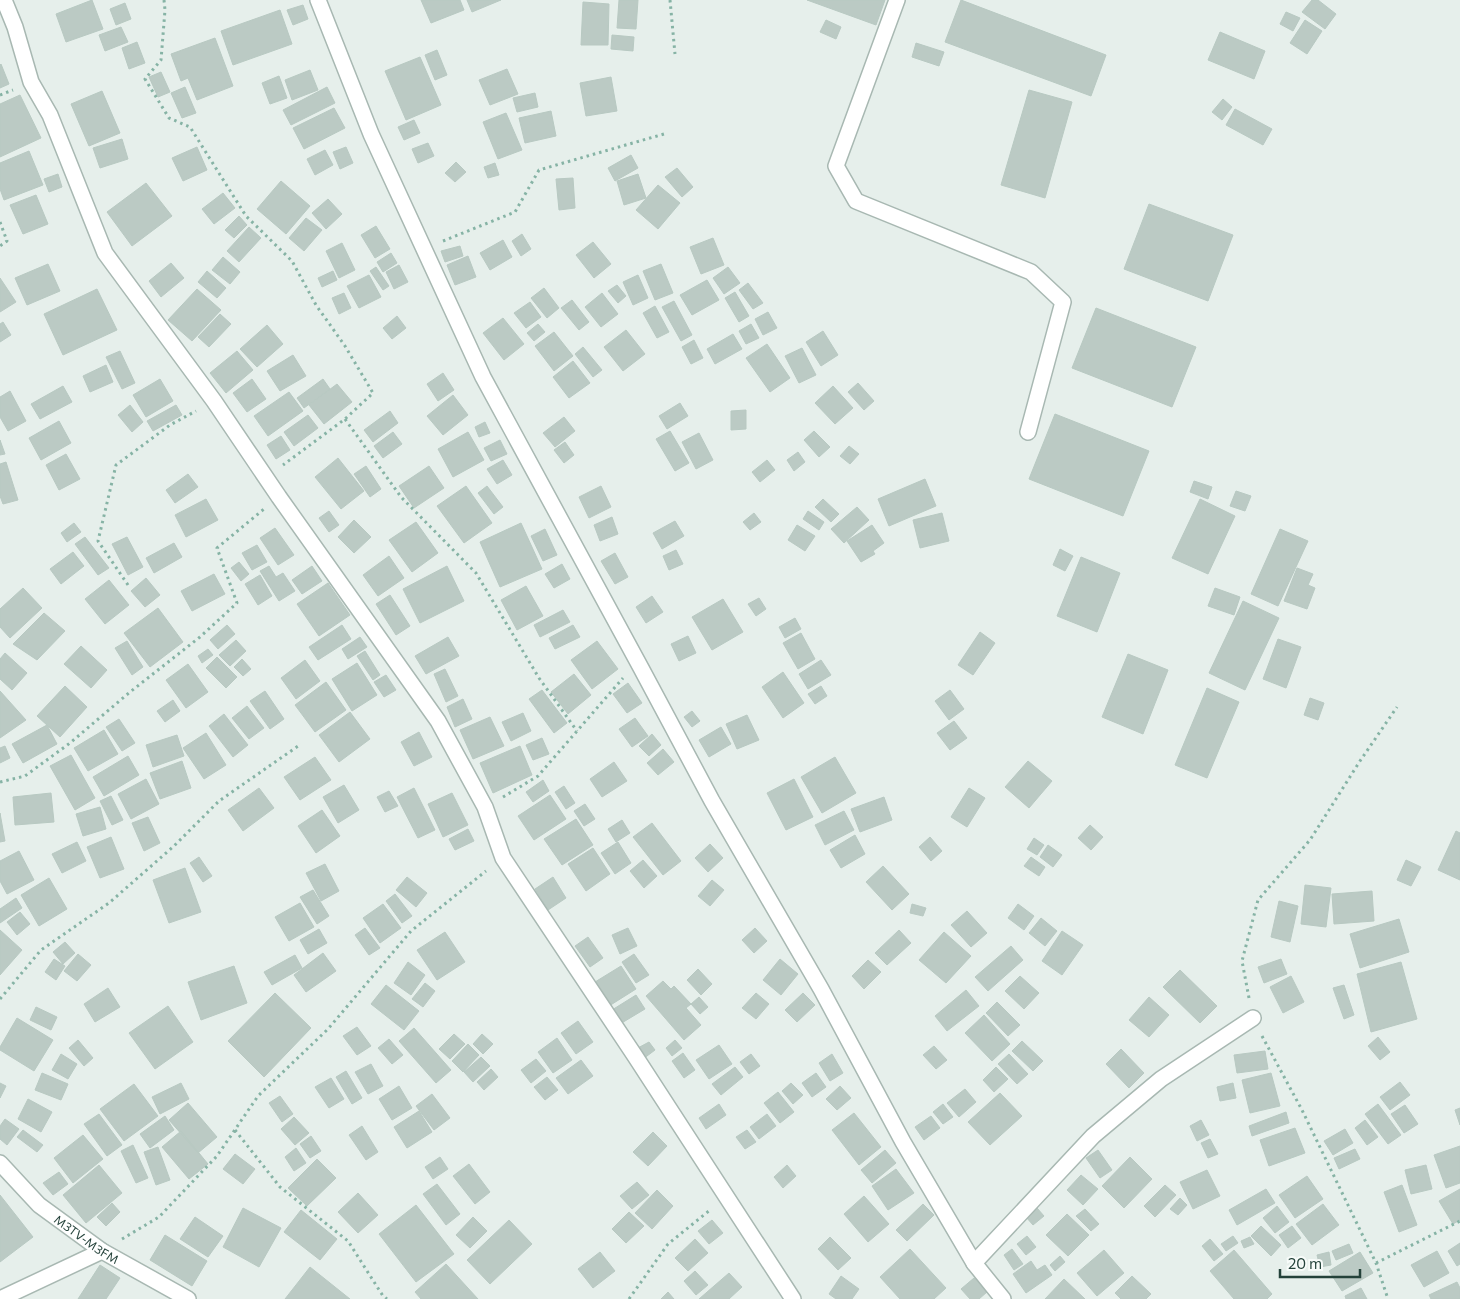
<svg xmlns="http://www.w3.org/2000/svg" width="1460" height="1299" font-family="Commissioner,sans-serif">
<rect width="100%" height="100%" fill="#e6efeb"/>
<path fill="#bbcac4" stroke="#b8c9c2" d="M92,0L103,29L66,42L56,14Z
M421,0H460L464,10L431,23Z
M467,0H501L472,12Z
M619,0H638L636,29L617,28Z
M807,0H885L876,25Z
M961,0L1106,55L1091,96L945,42Z
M1312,0H1318L1336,14L1325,29L1302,12Z
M583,2L609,4L608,45H581Z
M125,3L131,19L116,25L110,9Z
M303,5L308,19L293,25L287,10Z
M280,10L292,44L233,65L221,31Z
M1286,12L1300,18L1293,31L1280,24Z
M826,20L841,27L836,39L820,32Z
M1305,20L1322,31L1307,54L1290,43Z
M121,27L128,42L105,51L99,35Z
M1220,32L1265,51L1254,79L1208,60Z
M612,35L634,37L633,51L611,49Z
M215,38L233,86L197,100L188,78L181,81L171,54Z
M137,42L145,63L129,69L122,48Z
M916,43L944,52L939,66L912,57Z
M437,50L447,75L435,80L425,55Z
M420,57L441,105L406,120L385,71Z
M1,64L9,84L0,88V65Z
M507,69L518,94L490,105L479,80Z
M310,70L318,90L292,100L285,80Z
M161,72L170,92L158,97L149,77Z
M279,76L287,98L270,104L262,83Z
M611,77L617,111L586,116L580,83Z
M185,87L196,113L182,118L171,93Z
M327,87L335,103L291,125L283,110Z
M1029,90L1072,102L1045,198L1001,185Z
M102,91L120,133L89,146L71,104Z
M535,93L538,107L517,112L513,98Z
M20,95L41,138L0,157V104Z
M1223,99L1232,107L1222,120L1212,112Z
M334,108L345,128L304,149L293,128Z
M1235,109L1272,129L1263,145L1226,125Z
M551,111L556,136L525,143L519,118Z
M506,113L522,150L498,159L483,122Z
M414,120L420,133L404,140L398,127Z
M122,139L128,159L100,168L93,148Z
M428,143L434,156L418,163L412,149Z
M197,147L207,170L183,181L172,158Z
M346,147L353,163L340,169L333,152Z
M325,150L333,165L315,175L307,159Z
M29,151L43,185L4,200L0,189V163Z
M631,155L638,168L615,181L608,168Z
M456,162L466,172L455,182L445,173Z
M495,163L499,175L488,178L484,167Z
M677,168L693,187L682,197L665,177Z
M58,174L62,187L49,192L44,179Z
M638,174L646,198L624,205L617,181Z
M573,178L575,208L559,210L556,179Z
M281,181L310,206L286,234L257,209Z
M146,183L172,216L132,246L107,212Z
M658,185L680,203L658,229L636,210Z
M223,193L235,208L214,224L202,209Z
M36,195L48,224L23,234L10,205Z
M328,199L342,214L326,229L312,213Z
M1149,204L1233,235L1208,301L1124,269Z
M239,216L247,225L234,238L225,230Z
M306,218L322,230L304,251L289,238Z
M376,226L390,249L375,258L361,235Z
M249,227L261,238L239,262L227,251Z
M522,234L531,249L521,256L512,241Z
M713,238L724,265L701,274L690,247Z
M503,240L512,257L490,270L480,253Z
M593,242L611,264L594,278L576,255Z
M342,243L355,270L339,278L326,251Z
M460,246L463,256L445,262L441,251Z
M391,253L397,263L383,272L377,262Z
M468,256L476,277L455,285L447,265Z
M223,257L240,272L230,284L212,270Z
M171,263L184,278L161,297L149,281Z
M48,264L60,291L27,305L15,278Z
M661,264L673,293L655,300L643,271Z
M399,265L408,282L394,289L386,272Z
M376,267L389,286L383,290L370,271Z
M728,267L740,283L724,294L713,278Z
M207,271L226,288L217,298L198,282Z
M333,271L337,280L322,287L318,278Z
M369,275L381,297L359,308L347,286Z
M638,275L648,298L633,305L623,282Z
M0,278L16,302L0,312Z
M707,280L719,300L692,315L680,295Z
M748,283L763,303L753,309L739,290Z
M617,285L626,296L618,303L608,291Z
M544,288L559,308L547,318L531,298Z
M97,289L117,330L63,355L44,314Z
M197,289L221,310L192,341L168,320Z
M735,292L749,316L739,322L725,298Z
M344,293L351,308L339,314L332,298Z
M602,293L618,314L601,327L585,307Z
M572,300L589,322L579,330L561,308Z
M674,301L692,335L681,341L662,307Z
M530,302L541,317L526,328L514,313Z
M655,306L669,332L657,338L643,313Z
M1096,308L1196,347L1172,407L1072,368Z
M768,312L777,328L763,335L755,319Z
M220,314L231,324L209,347L198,337Z
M397,316L406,328L392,339L383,328Z
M503,318L524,344L504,360L483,333Z
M3,322L11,335L0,342V324Z
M538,324L545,332L534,341L527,333Z
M751,324L759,338L746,344L739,331Z
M267,325L283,344L257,367L240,349Z
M626,330L645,354L623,371L604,347Z
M823,331L838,355L821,366L806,342Z
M554,332L573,356L554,371L535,346Z
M733,334L742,349L715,364L707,349Z
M694,340L703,358L691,364L682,347Z
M767,344L790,378L770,392L746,358Z
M583,347L602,370L593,377L575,354Z
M802,348L816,375L799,383L785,356Z
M120,351L135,383L122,389L106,357Z
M237,351L253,370L226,393L210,373Z
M293,355L306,376L280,391L267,371Z
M573,361L590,383L569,398L553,377Z
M106,365L113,382L90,392L83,376Z
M443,373L454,390L438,401L427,384Z
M160,379L173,401L146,417L133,395Z
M252,379L266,399L247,412L233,393Z
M323,379L330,389L304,408L297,398Z
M858,383L874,401L864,410L848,392Z
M337,384L352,402L324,424L309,405Z
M63,386L72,402L40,419L31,404Z
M833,386L853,408L835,424L815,403Z
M10,391L26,421L8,431L0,417V397Z
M289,392L303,411L268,436L254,416Z
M453,395L468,415L443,435L427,416Z
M680,403L688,416L667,429L659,416Z
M130,405L143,422L132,432L118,415Z
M176,405L182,415L153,431L147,421Z
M746,410V429L731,430V411Z
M390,411L398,423L373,442L364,430Z
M1055,414L1149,451L1123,516L1029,479Z
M308,415L318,428L294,446L284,432Z
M564,417L575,431L555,447L543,433Z
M59,421L71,443L41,460L29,438Z
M485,422L490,433L479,437L475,427Z
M670,431L689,463L675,471L656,439Z
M814,431L830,447L819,457L804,440Z
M393,432L402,444L383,458L374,446Z
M468,432L484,460L453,477L438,449Z
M699,433L713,460L696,469L682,442Z
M281,436L290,450L276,459L267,445Z
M0,440L5,454L0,455Z
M500,440L507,454L491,461L484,448Z
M565,442L574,455L564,463L554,450Z
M849,446L859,454L850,464L840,456Z
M798,452L805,462L794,471L787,460Z
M66,454L80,479L59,490L46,465Z
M338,458L364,491L341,509L315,477Z
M503,460L512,475L497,484L487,469Z
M767,460L775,470L760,482L752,472Z
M6,462L18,500L3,504L0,496V464Z
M366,466L381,489L370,497L354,474Z
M429,466L444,488L414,508L399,486Z
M188,474L198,487L175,503L166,490Z
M925,479L936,506L889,526L878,499Z
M1194,481L1212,487L1208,499L1190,492Z
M466,486L492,523L464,543L437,506Z
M487,486L503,507L494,514L478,493Z
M601,486L611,507L589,518L579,497Z
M1236,491L1251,496L1245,511L1230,506Z
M206,499L218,520L186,537L175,515Z
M823,499L839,514L831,522L815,507Z
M1200,499L1235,516L1208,574L1172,558Z
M857,507L869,520L844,543L831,529Z
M329,511L339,525L329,532L319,518Z
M808,511L824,522L819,530L803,519Z
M754,513L761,522L750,530L743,522Z
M942,513L949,541L920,548L913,520Z
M612,517L618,534L600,541L594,525Z
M354,520L371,537L354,553L338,537Z
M675,521L684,536L662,549L653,533Z
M416,522L438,553L412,572L389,540Z
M74,523L81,532L67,542L61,533Z
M521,523L542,569L500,587L480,542Z
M797,525L815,536L805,551L788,540Z
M872,525L884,543L873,551L875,554L861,562L847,541Z
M275,528L294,555L278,565L260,538Z
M545,529L557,555L543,561L531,536Z
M1280,529L1308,541L1278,606L1251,594Z
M85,537L109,568L98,575L75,544Z
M127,537L143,567L128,575L112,544Z
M174,543L182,557L154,573L146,558Z
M257,545L267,562L252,570L242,553Z
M1060,549L1073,556L1065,571L1053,565Z
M676,550L683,564L669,570L663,556Z
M73,552L84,566L61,584L50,569Z
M615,553L628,577L615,584L601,561Z
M389,556L404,578L378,596L363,575Z
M1081,557L1120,573L1097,632L1057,616Z
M239,562L249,574L241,581L231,568Z
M562,564L570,579L554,588L545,574Z
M269,566L276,577L283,573L295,591L279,601L260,571Z
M312,566L322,581L302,594L292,580Z
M447,566L464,601L420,623L403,589Z
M1297,568L1313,574L1308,585L1315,588L1307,609L1284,601Z
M214,574L225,594L192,611L181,591Z
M260,575L272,596L258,605L245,584Z
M146,578L160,595L145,607L131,591Z
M109,580L129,605L105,624L85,599Z
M328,583L350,615L319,636L297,604Z
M526,586L543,616L517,630L501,600Z
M23,588L42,608L10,638L0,627V609Z
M1215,588L1240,597L1234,615L1208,606Z
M390,595L410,626L396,635L376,604Z
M652,596L663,612L646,623L636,607Z
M759,598L766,609L756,616L748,604Z
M723,599L743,632L712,650L692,617Z
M1243,601L1279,618L1245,690L1209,673Z
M158,608L183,642L150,667L124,633Z
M563,610L570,622L540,637L534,625Z
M44,613L65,631L37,660L13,644Z
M795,618L801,629L785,638L779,627Z
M227,625L235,634L218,649L210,640Z
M342,625L351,639L318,660L309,647Z
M573,625L580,637L555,649L549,638Z
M980,632L995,643L973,675L958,665Z
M801,633L815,659L798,669L783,643Z
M688,636L696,653L679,661L671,644Z
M360,637L367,647L348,659L342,649Z
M448,637L459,656L426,674L415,656Z
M1278,639L1301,647L1286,688L1263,679Z
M236,640L246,651L230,666L219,655Z
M127,641L143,667L132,675L115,648Z
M597,641L618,669L592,689L571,660Z
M81,646L107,670L91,688L64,664Z
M208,649L213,655L202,663L198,656Z
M365,651L380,675L373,680L357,656Z
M5,653L27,673L12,690L0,679V659Z
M1128,654L1168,670L1143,734L1102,717Z
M217,657L237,677L226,688L206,668Z
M242,659L251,669L243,676L234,667Z
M305,660L320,681L296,699L281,678Z
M821,660L831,675L808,689L799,674Z
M357,663L377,695L352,711L332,679Z
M188,664L208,692L186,708L166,680Z
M445,669L458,696L446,702L434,674Z
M783,672L804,703L783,718L762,687Z
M574,674L591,695L568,714L551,692Z
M386,675L396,690L384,697L374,682Z
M326,682L346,710L315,732L295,705Z
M628,683L642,703L627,713L613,694Z
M65,686L87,707L60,737L37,716Z
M821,686L827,696L815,704L808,694Z
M1207,688L1239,702L1207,778L1175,765Z
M542,690L567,723L554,733L529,699Z
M950,690L964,709L949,720L935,701Z
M0,691L26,720L0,738Z
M265,691L284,719L270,729L250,701Z
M1310,698L1324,703L1318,720L1304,715Z
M463,699L472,719L455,727L447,707Z
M173,700L180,711L165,722L157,711Z
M247,706L264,728L249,739L232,718Z
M692,711L700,721L692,727L684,717Z
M350,712L370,739L339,762L319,735Z
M523,713L531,731L511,741L502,722Z
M224,714L248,745L233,757L209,726Z
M747,715L759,740L737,749L726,724Z
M490,717L504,746L473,759L460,730Z
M635,718L648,736L632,747L619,729Z
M119,719L135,743L122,751L106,727Z
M954,721L967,738L950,750L937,733Z
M47,725L57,744L23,763L12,744Z
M721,727L731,744L709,757L699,740Z
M104,730L118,754L88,771L74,748Z
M419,732L432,757L414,766L401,742Z
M206,733L226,765L204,779L183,748Z
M652,734L661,745L649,756L639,746Z
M177,735L184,756L153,767L146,745Z
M542,738L549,754L533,760L526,745Z
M5,746L10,758L0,763V748Z
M520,746L532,775L493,793L480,763Z
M663,749L674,762L658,775L647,763Z
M71,755L95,798L75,810L50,766Z
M128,756L139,775L104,796L93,777Z
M315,757L331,780L300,800L284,777Z
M835,757L856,793L822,813L801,777Z
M182,761L191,788L160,799L150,773Z
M1028,761L1052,781L1029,808L1005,787Z
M614,762L627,781L602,797L590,779Z
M146,779L159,804L131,819L118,794Z
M794,779L813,817L786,830L767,793Z
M543,780L549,791L533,802L526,792Z
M344,785L359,810L338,823L323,797Z
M564,786L575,803L566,809L555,792Z
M259,788L274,808L243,831L228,810Z
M414,788L435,830L418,838L397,797Z
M969,788L985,798L967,827L951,817Z
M389,791L398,806L385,812L377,797Z
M51,793L54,822L15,825L13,797Z
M452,793L468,825L443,837L428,804Z
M550,795L566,819L534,840L518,816Z
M111,796L123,820L112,825L100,801Z
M884,797L892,820L860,832L851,809Z
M585,804L595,819L584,826L574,811Z
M100,807L106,829L83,836L76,814Z
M322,810L340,836L316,853L298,826Z
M844,811L854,830L825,845L815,825Z
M0,813L5,841L0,842Z
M148,817L160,843L144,851L132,823Z
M576,819L593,845L562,865L544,839Z
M622,820L630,833L616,842L608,829Z
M652,823L681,861L663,875L633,837Z
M1090,825L1103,837L1091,850L1078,838Z
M468,829L474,841L455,850L449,839Z
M1456,831L1460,833V880L1438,870Z
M855,835L865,854L841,868L830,850Z
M111,837L124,869L100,878L87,847Z
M930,837L942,851L931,861L919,847Z
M1034,838L1044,845L1037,855L1027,849Z
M77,842L86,861L62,873L52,854Z
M618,842L631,863L615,874L601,853Z
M710,844L723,858L708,872L695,858Z
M1048,845L1062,855L1053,867L1040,857Z
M593,848L610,874L586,891L568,864Z
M19,851L34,880L7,894L0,881V861Z
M199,857L212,876L203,882L190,863Z
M1031,857L1045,867L1039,876L1024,866Z
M643,860L657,876L644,888L630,871Z
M1406,860L1421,867L1411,886L1397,880Z
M325,864L339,891L321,901L306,873Z
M883,866L909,894L892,910L866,882Z
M185,868L201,912L169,923L153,880Z
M407,877L427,893L416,907L396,890Z
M553,877L566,898L548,910L535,889Z
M49,878L67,909L39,926L21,895Z
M712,880L724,890L710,906L698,896Z
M1305,885L1331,888L1326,927L1301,924Z
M313,890L329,916L317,924L300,897Z
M1372,891L1374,921L1334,924L1332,894Z
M395,894L412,916L402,923L386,901Z
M16,898L22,908L0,923V909Z
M1279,901L1298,906L1290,942L1271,937Z
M300,903L314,927L289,941L275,917Z
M383,904L401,928L380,943L363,918Z
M912,904L926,908L923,916L910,913Z
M1018,904L1034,916L1024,930L1008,918Z
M967,911L987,933L971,947L951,925Z
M20,912L30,924L17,935L7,922Z
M1041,918L1057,931L1045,946L1029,933Z
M1399,919L1409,952L1360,968L1350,934Z
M365,928L380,948L369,955L355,935Z
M628,928L637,946L620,954L612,935Z
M755,928L767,941L754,953L742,940Z
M319,929L327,943L308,954L300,940Z
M0,930L22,950L0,975Z
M899,930L911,943L887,965L875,953Z
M1062,931L1083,945L1062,975L1042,961Z
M445,932L465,962L437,980L417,950Z
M944,932L971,956L946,983L919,960Z
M588,937L603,958L590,967L575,946Z
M65,942L75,953L63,964L53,952Z
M1011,946L1023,960L988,991L975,977Z
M323,953L336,971L306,992L294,975Z
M78,954L91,965L77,981L64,971Z
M634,954L649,975L636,983L622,962Z
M295,955L302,968L272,985L264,972Z
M54,959L65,966L56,980L45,972Z
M780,959L798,974L781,995L763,980Z
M1281,959L1287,974L1264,983L1258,967Z
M868,960L881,972L864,989L852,976Z
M408,962L425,975L411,995L394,983Z
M1401,962L1417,1019L1371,1032L1357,974Z
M234,966L247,1003L201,1020L188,982Z
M621,966L636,989L609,1006L595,982Z
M698,969L712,984L701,995L687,980Z
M1180,970L1217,1006L1200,1023L1163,987Z
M1020,976L1039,993L1024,1009L1005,991Z
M1291,976L1304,1002L1283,1013L1270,987Z
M663,981L671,989L674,986L691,1004L686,1008L701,1025L684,1040L646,996Z
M425,983L435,991L423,1007L412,999Z
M386,985L419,1011L404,1030L371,1004Z
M1344,985L1354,1015L1344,1019L1333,988Z
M108,988L120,1007L95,1022L84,1004Z
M966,990L979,1006L947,1031L935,1016Z
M275,993L311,1028L264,1077L228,1041Z
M756,993L769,1004L756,1019L742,1008Z
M803,993L815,1005L797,1022L785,1010Z
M636,995L645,1009L620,1024L612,1010Z
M699,997L708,1007L700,1014L691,1004Z
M1149,997L1169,1015L1149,1037L1129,1020Z
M997,1002L1020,1025L1008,1036L986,1013Z
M168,1006L193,1042L155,1069L129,1033Z
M36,1007L57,1017L51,1030L30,1020Z
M984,1015L1010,1044L992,1061L965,1033Z
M17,1018L53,1040L34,1071L0,1050V1047Z
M578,1021L593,1042L576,1054L561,1033Z
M357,1027L371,1046L357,1055L343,1036Z
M414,1028L451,1070L436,1083L399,1041Z
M454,1034L465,1044L450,1059L439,1049Z
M482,1034L493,1044L483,1054L473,1044Z
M1378,1037L1390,1052L1380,1060L1368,1046Z
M557,1038L572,1060L553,1073L538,1052Z
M389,1039L403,1055L392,1064L378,1048Z
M78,1040L93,1058L84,1066L69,1048Z
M675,1040L682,1048L672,1056L666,1048Z
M1022,1041L1043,1061L1033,1071L1012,1051Z
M649,1042L655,1050L643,1059L636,1049Z
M468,1044L479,1055L463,1072L452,1061Z
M719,1045L732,1064L709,1079L696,1060Z
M934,1046L947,1060L936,1069L923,1055Z
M1121,1049L1144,1073L1129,1088L1106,1064Z
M1265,1051L1268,1069L1237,1073L1234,1055Z
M683,1053L695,1070L684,1078L672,1061Z
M61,1054L77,1064L68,1079L52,1070Z
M751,1054L760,1066L749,1074L740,1062Z
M832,1054L843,1073L830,1081L819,1063Z
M1009,1054L1028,1074L1017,1084L998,1064Z
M481,1057L490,1066L473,1082L464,1072Z
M536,1059L546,1071L531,1083L521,1070Z
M581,1060L593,1076L568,1094L556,1078Z
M371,1064L383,1086L368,1094L355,1072Z
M735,1067L743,1077L721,1095L712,1084Z
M996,1067L1008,1079L994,1092L983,1080Z
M491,1069L498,1077L484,1090L477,1082Z
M346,1071L362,1098L352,1104L336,1077Z
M42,1073L68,1084L61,1100L35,1090Z
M816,1073L826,1087L812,1097L802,1083Z
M1271,1073L1280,1106L1250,1113L1242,1080Z
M547,1077L558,1090L545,1100L534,1087Z
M331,1078L344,1099L329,1108L315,1087Z
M1400,1082L1410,1095L1390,1110L1380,1097Z
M0,1083L6,1086L0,1098Z
M181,1083L189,1099L160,1114L152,1097Z
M791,1083L803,1095L793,1104L782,1091Z
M1233,1083L1236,1098L1220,1101L1217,1087Z
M134,1084L158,1116L124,1141L100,1109Z
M399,1086L412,1108L392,1120L379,1099Z
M840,1086L851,1098L837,1110L826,1099Z
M965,1089L976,1102L959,1117L947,1103Z
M778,1092L794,1112L780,1123L764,1103Z
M1000,1093L1022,1116L990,1145L968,1122Z
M432,1094L450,1118L434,1130L416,1106Z
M280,1096L293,1114L282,1122L269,1103Z
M28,1099L52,1112L41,1132L18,1119Z
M188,1103L217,1137L198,1153L169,1120Z
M719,1104L726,1115L706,1129L699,1118Z
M943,1104L953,1117L943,1124L933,1112Z
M1378,1104L1401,1135L1388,1144L1365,1114Z
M1405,1105L1418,1124L1404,1133L1391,1114Z
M1460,1108V1125L1455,1110Z
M419,1111L432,1132L407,1148L394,1127Z
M1286,1112L1289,1123L1252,1136L1249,1126Z
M854,1113L881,1147L859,1165L832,1130Z
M99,1114L122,1145L107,1156L84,1124Z
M767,1114L776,1126L759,1139L750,1127Z
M165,1116L174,1130L150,1148L140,1134Z
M931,1116L940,1128L924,1140L915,1127Z
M294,1117L309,1133L295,1145L281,1129Z
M5,1119L19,1129L7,1145L0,1139V1126Z
M1201,1120L1209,1135L1197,1141L1190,1126Z
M1365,1120L1378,1137L1367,1145L1355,1128Z
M362,1126L378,1152L366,1160L349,1135Z
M1295,1128L1305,1153L1269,1166L1260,1140Z
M1345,1129L1353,1143L1333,1155L1324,1141Z
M23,1130L43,1145L37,1152L17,1137Z
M747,1130L756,1142L745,1149L736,1137Z
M181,1131L208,1164L189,1179L162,1147Z
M653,1132L667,1146L648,1166L633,1152Z
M83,1135L103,1159L73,1183L54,1158Z
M311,1136L321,1151L310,1158L300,1144Z
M1210,1139L1218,1154L1208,1158L1201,1143Z
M133,1145L148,1178L136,1183L121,1151Z
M1460,1146V1183L1446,1188L1434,1155Z
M158,1147L170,1180L156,1185L144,1152Z
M296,1148L306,1163L294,1171L285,1157Z
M1355,1149L1360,1159L1339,1169L1334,1158Z
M885,1150L896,1163L872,1183L861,1170Z
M1098,1150L1112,1170L1100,1178L1086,1158Z
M235,1154L255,1169L243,1184L223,1169Z
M440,1157L448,1169L433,1179L425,1167Z
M1130,1157L1152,1179L1124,1208L1102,1186Z
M317,1159L336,1178L307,1206L288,1188Z
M469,1164L490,1192L475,1204L453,1176Z
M99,1165L122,1193L86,1223L63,1195Z
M787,1165L796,1176L783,1188L774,1177Z
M1426,1165L1432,1189L1411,1194L1405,1170Z
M896,1169L914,1193L888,1210L872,1186Z
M1207,1170L1220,1196L1193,1209L1180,1182Z
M59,1172L68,1184L53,1195L43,1183Z
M1081,1175L1098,1189L1083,1205L1067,1190Z
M1307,1176L1323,1199L1295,1218L1279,1195Z
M637,1182L649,1195L632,1209L620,1196Z
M437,1184L460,1214L446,1225L423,1194Z
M1165,1185L1176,1195L1155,1217L1144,1206Z
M1402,1185L1417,1225L1399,1232L1384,1192Z
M1266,1189L1275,1203L1237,1225L1229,1210Z
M1460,1189V1220L1453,1224L1439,1201Z
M657,1190L673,1206L652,1229L635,1213Z
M358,1193L378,1215L358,1233L338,1212Z
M0,1195L33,1237L0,1262Z
M864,1196L889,1224L868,1242L844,1214Z
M1180,1198L1187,1205L1178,1215L1170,1209Z
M112,1203L120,1212L106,1226L97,1217Z
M923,1204L934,1215L907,1241L896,1230Z
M1323,1204L1339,1225L1312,1245L1296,1224Z
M416,1205L454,1254L416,1282L379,1234Z
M1277,1206L1289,1222L1275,1233L1263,1218Z
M243,1208L281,1228L259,1267L223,1247Z
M1037,1208L1044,1216L1033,1225L1026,1217Z
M1085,1209L1099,1224L1091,1231L1076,1216Z
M301,1210L337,1239L320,1260L284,1232Z
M629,1212L644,1226L626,1243L612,1229Z
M1067,1214L1089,1235L1068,1256L1046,1235Z
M195,1217L223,1236L208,1257L180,1239Z
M473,1217L487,1231L470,1248L456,1235Z
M509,1220L532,1244L490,1284L467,1260Z
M712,1220L723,1233L709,1244L698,1231Z
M1261,1226L1281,1245L1271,1256L1251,1236Z
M1292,1226L1301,1238L1288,1248L1279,1235Z
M165,1235L207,1261L192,1286L150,1260Z
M1027,1236L1036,1247L1026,1255L1017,1244Z
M1233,1236L1238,1243L1226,1251L1221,1244Z
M830,1237L851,1258L838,1270L818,1249Z
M1250,1237L1254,1244L1244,1248L1241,1241Z
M695,1239L708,1253L688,1271L675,1258Z
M1210,1239L1223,1254L1214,1261L1202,1246Z
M1460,1243V1264L1457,1266L1448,1251Z
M1349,1244L1353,1253L1336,1260L1332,1251Z
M910,1249L946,1288L934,1299H900L880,1277Z
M1012,1249L1023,1264L1014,1270L1004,1255Z
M1104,1250L1124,1273L1097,1296L1077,1273Z
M1234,1250L1272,1294L1267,1299H1234L1210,1271Z
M1437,1251L1449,1273L1424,1287L1411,1265Z
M600,1252L615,1271L593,1288L578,1269Z
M1329,1252L1331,1265L1320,1267L1317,1255Z
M1360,1252L1373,1273L1342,1291L1329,1271Z
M1060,1256L1065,1262L1055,1271L1050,1265Z
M1031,1261L1037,1270L1045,1265L1052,1275L1026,1293L1013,1274Z
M446,1264L478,1299H421L415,1292Z
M100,1265L120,1278L106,1299H78Z
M310,1267L350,1299H285Z
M695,1271L708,1285L696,1295L684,1281Z
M729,1273L742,1287L729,1299H699Z
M841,1276L859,1289L852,1299H836L829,1294Z
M1132,1276L1151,1294L1146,1299H1121L1115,1293Z
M974,1278L987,1292L979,1299H970L961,1289Z
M1064,1279L1085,1299H1045Z
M1457,1282L1460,1288V1299H1431L1429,1295Z
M1361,1288L1367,1299H1346L1345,1296Z
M668,1292L674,1299H661Z"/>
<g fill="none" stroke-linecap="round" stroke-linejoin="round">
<defs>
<g id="minor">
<path d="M4,0L15,27L31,82L50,115L105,253L214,401L279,497L438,721L485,807L503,858L635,1056L793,1299"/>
<path d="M318,0L371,134L483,377L641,668L712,801L821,989L903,1142L974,1263L1003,1299"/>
<path d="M897,0L836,166L856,201L1031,272L1063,302L1028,432"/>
<path id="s1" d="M0,1163L39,1205L102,1251L188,1299"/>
<path d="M974,1263L1093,1136L1161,1079L1253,1018"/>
<path d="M0,1299L102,1251"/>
</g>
</defs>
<use href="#minor" stroke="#a8b8b2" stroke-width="18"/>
<path stroke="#86b3a5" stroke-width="3" stroke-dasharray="2.5 4" stroke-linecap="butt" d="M164,0L165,10L161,60L145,79L169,118L190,127L246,216L292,261L316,305L345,346L373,393L345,419L283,465
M670,0L675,54
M0,95L13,90
M0,222L7,241L0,246
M443,241L515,212L539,170L664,134
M345,419L401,497L476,573L539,678L577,731
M128,585L98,541L116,465L170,425L196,411
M0,782L25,776L70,743L130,692L200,637L237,603L217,548L264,509
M503,797L538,776L623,678
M1249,998L1242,961L1258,900L1310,840L1360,761L1397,707
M0,999L41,950L109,903L174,846L219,801L301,744
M1262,1036L1302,1110L1376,1263L1388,1299
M235,1130L280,1187L348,1241L383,1296L387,1299
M122,1239L159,1217L217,1156L258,1096L328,1029L411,931L486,871
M1376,1263L1460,1221
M629,1299L668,1244L710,1210"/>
<use href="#minor" stroke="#fff" stroke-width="15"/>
</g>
<g text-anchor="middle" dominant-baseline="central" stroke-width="4.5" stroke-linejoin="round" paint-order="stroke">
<g font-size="12" fill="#24423a" stroke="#f7fbf9">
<text stroke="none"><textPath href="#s1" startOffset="116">M3TV-M3FM</textPath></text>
</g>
</g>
<path d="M1280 1269v8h80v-8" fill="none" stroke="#24423a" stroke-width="2.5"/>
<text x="1288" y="1269" font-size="15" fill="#24423a" stroke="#f7fbf9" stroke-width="4" paint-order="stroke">20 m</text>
</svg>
